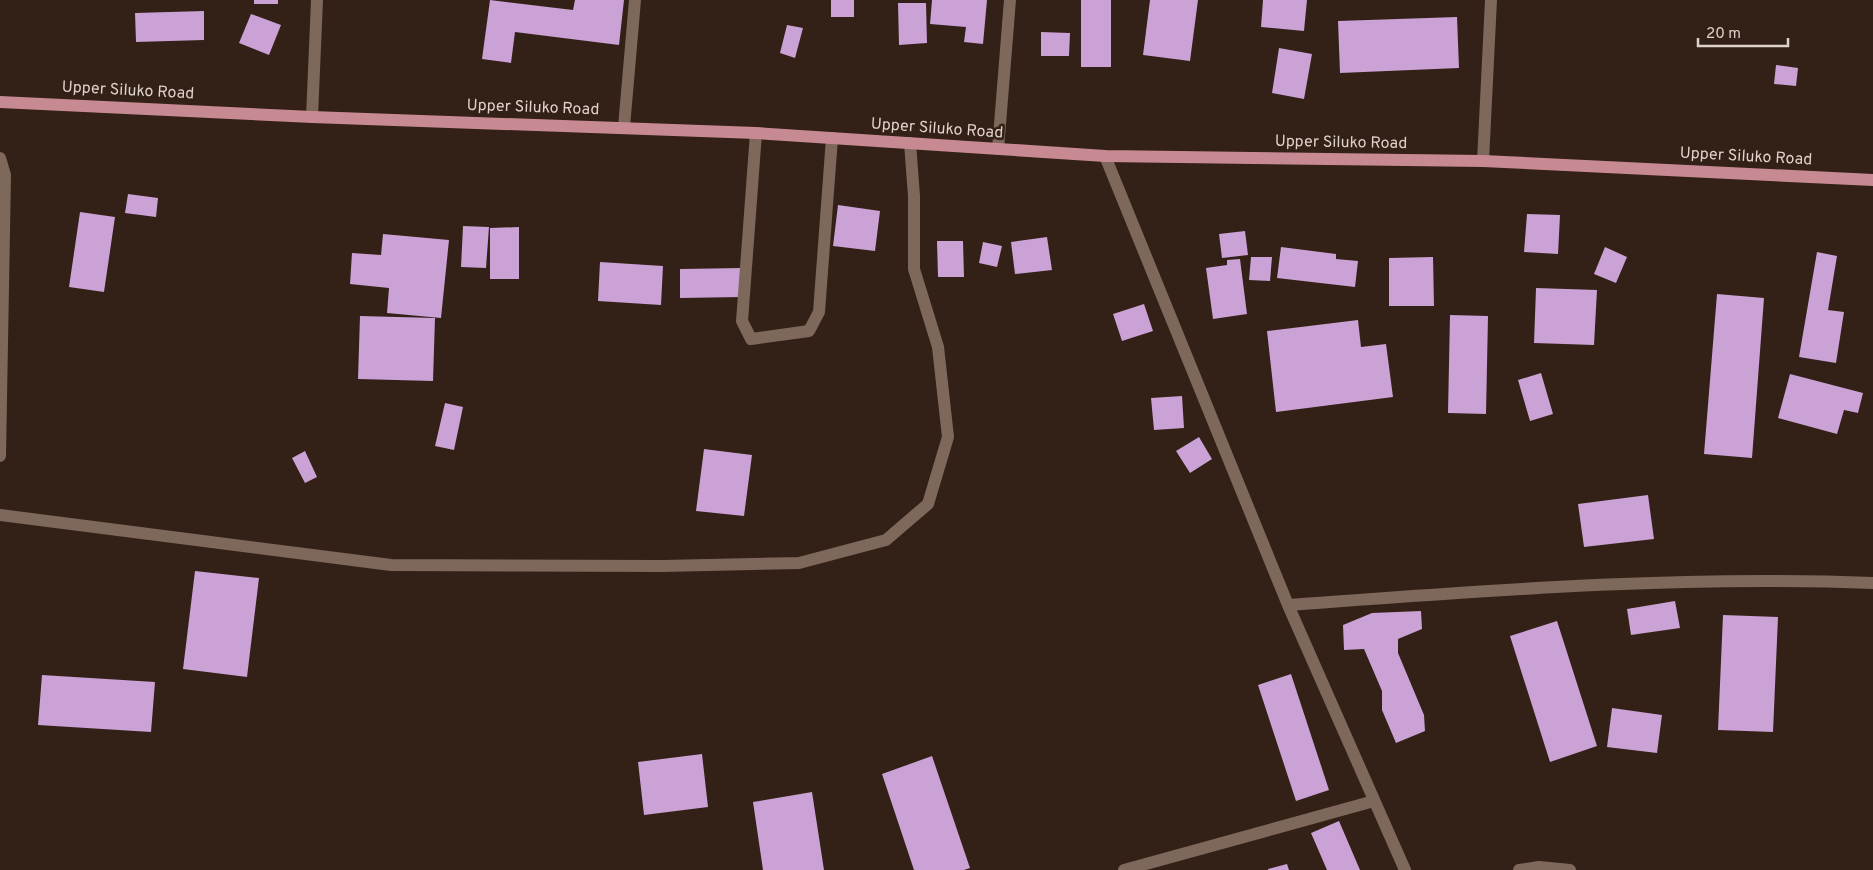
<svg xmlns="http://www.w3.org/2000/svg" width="1873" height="870" font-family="Overpass,sans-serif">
<rect width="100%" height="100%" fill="#332016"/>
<path fill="#caa2d5" d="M254,0H278V4H254Z
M490,0L573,10L575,0H624L619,45L515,32L511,63L482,59Z
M831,0H854V17H831Z
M932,0H987L983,44L964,42L966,27L930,24Z
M1081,0H1111V67H1081Z
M1150,0H1198L1190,61L1143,55Z
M1263,0H1307L1304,31L1261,27Z
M898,3H926L927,43L899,45Z
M204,11V40L136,42L135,13Z
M251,14L281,25L269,55L239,43Z
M1457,17L1459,68L1340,73L1338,21Z
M787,25L803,28L795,58L780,53Z
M1041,32L1070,33L1069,56H1041Z
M1279,48L1312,54L1304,99L1272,93Z
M1776,65L1798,68L1796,86L1774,84Z
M128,194L158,198L156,217L125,213Z
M838,205L880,211L875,251L833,246Z
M80,212L115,217L104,292L69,287Z
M1527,214L1560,215L1558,254L1524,252Z
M463,226L489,227L486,268L461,267Z
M519,227V279H490V228Z
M1245,231L1248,255L1222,258L1219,234Z
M383,234L449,240L441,318L387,313L389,288L350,284L352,253L381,255Z
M1047,237L1052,270L1015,274L1011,242Z
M937,241H963L964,277H938Z
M983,242L1002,246L997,267L979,263Z
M1281,247L1336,254V259L1358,261L1355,287L1277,278Z
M1605,247L1627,257L1616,283L1594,274Z
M1817,252L1837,256L1828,310L1844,312L1836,363L1799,357Z
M1251,257H1272L1270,281L1249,280Z
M1433,257L1434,306H1389V258Z
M1240,259L1247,314L1213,319L1206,268L1227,265V260Z
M600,262L663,266L661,305L598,301Z
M742,268V297L680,298V269Z
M1536,288L1597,290L1594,345L1534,343Z
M1717,294L1764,298L1752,458L1704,454Z
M1144,304L1153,331L1122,341L1113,314Z
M1450,315L1488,316L1486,414L1448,413Z
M360,316L435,318L433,381L358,379Z
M1358,320L1361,347L1386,344L1393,397L1276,412L1267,331Z
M1541,373L1553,414L1530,421L1518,380Z
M1790,374L1863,393L1858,413L1844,410L1837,434L1778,418Z
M1182,396L1184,428L1154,430L1151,398Z
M445,403L463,407L454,450L435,446Z
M1199,437L1212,459L1190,473L1176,451Z
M704,449L752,455L744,516L696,511Z
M305,451L317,477L305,483L292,458Z
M1648,495L1654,539L1584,547L1578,504Z
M195,571L259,578L247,677L183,669Z
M1675,601L1680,628L1631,635L1627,609Z
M1421,611L1422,629L1398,639V653L1424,715L1425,731L1396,743L1382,710V691L1364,649L1344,650L1343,625L1372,613Z
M1723,615L1778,617L1773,732L1718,730Z
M1557,621L1597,746L1550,762L1510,636Z
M1291,674L1329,790L1296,801L1258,685Z
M42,675L155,682L151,732L38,725Z
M1612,708L1662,715L1657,753L1607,747Z
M702,754L708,807L644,815L638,762Z
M932,756L970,868L964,870H914L882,774Z
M812,792L824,870H763L753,802Z
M1339,821L1360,870H1327L1311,833Z
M1287,864L1289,870H1268V869Z"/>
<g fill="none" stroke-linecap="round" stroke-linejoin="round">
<path stroke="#7e675b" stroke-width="12" d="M756,133L742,321L751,339L809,331L819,312L832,138
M1519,870L1539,867L1570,870"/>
<path stroke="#7e675b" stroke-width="12" d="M312,117L317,0
M624,127L635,0
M998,149L1010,0
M1105,156L1288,605L1405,870
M0,158L5,175L0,456
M1483,161L1491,0
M0,515L391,565L663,566L799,563L886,540L928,504L948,437L938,347L914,269V196L910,143
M1288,605C1482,591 1678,575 1873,583
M1124,870L1374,801"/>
<path stroke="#c78a92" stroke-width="12" d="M0,102L312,117L756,133L1105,156L1483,161L1873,180"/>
</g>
<g text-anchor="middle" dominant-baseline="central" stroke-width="5" stroke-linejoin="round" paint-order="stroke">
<g font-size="16" fill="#dfd2cb" stroke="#332016">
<text transform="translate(128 91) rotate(3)">Upper Siluko Road</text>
<text transform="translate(533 108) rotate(2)">Upper Siluko Road</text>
<text transform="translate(937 129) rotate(4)">Upper Siluko Road</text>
<text transform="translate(1341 143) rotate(1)">Upper Siluko Road</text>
<text transform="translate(1746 157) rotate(3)">Upper Siluko Road</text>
</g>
</g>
<path d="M1698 38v8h90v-8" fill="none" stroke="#dfd2cb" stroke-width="2.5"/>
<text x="1706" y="38" font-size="15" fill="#dfd2cb" stroke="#332016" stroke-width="4" paint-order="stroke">20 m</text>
</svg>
